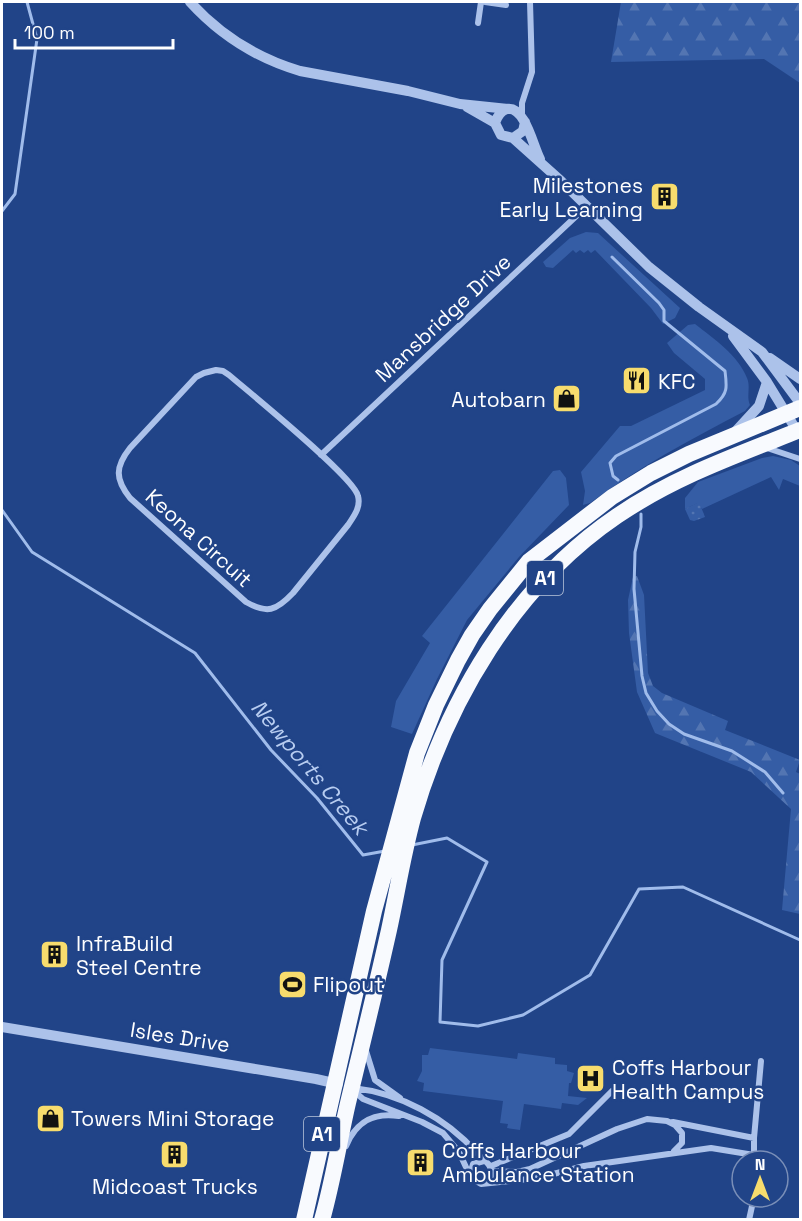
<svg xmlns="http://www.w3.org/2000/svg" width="802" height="1221" font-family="'Space Grotesk',sans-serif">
<defs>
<pattern id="forest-firs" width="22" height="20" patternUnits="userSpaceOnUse" patternTransform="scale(1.5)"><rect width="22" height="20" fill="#355da5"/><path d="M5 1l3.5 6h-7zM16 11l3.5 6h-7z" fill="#5375b2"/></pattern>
<pattern id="garden-dots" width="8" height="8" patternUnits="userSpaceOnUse" patternTransform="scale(1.5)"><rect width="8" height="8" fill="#355da5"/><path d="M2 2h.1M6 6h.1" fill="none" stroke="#5375b2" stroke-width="1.8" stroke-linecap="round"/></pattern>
</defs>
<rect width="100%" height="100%" fill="#214488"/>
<path fill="#355da5" d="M586,232L598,233L680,308L675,318L663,324L651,308L595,250L591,253L588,250L584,253L580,250L576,253L573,250L553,268L546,267L543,262L570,238Z
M695,324C714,339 738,355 747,378C751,387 746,396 750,405L745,411C691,439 639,467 590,503L583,505L585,491L581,472L620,426H631L705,390V379L674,353L667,343L688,325Z
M773,456L791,460L800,466V486L783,479L779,490L771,477L702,509L698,503L685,509V498L698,482L762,458Z
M560,470L566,478L569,505L519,557L467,620L437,679L412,734L391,727L396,701L430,643L422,636L553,471Z
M430,1048L517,1059L518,1053L555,1058V1064L567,1065V1071L574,1073L571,1083H569L568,1096L587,1098L578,1105L562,1103L561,1109L524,1104L520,1130L507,1128L508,1124L500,1123L503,1101L423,1091L424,1083L417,1081L422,1071V1055H428Z"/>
<path fill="url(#forest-firs)" d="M621,2H800V83L764,59L611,62Z
M637,576L644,595L648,673L653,686L662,693L728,721L725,730L800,760L796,772L800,774V914L782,910L791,809L751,772L655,733L637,692L629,633L628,600L633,577Z"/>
<path fill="url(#garden-dots)" d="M699,502L705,517L694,521L690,520L685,509Z"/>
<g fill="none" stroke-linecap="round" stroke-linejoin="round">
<path stroke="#a0bceb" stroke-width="3" d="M2,211L15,194L37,39L27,2
M612,257L659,303L664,310V321L725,371C727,387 728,393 716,404L616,456L610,463L613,476L618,480
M2,510L32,552L195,653L271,750L317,798L363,855L385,851
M641,514V527L635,552L634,589L642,676L646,693L657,711L669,724L684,734L732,751L765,772L783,793
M412,845L447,838L487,862L442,960L440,1022L478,1026L523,1015L590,975L639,889L683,887L800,940"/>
<path stroke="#acc2ea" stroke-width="6" d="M485,2L506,5
M478,23L481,2
M522,115V103L532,72L530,2
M216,370L223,371L229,375C250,393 354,477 358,496C361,507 354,516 348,525L293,593C276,611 267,614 246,602L130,498C115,479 115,467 130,448L196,377L204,373Z
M767,448L800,459
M321,455L587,206
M366,1051L375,1080L400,1098
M353,1088C400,1093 446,1118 477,1153C484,1161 492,1164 492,1175L486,1182
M354,1091L363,1099L422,1122L443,1133L459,1152L471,1178L481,1184L538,1178L584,1166L711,1148L754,1155
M673,1122L754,1138
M346,1146C356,1122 373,1112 399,1116
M754,1161V1138L761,1061
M491,1166L569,1134L612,1091
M492,1171L517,1172L530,1169L617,1129L647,1119L667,1121L675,1125L682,1133V1143L674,1151
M470,1174L473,1164L484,1161
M749,1220L754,1197"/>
<path stroke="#acc2ea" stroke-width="10" d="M190,2C221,36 256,58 300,71L408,91L460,104L508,109
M467,107L495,123
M525,122L523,131L513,138L501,135L495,123C497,117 500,111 507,109C525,106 533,146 540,159
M513,138L561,181L649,267L699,307L762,352L800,403
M733,336L767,382L797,431
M770,358L800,379
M736,431L759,406L767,382
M2,1027L316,1079L338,1084"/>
<path stroke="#f8fafe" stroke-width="16" d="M304,1220L374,911L417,753L436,705L458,660L472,635L490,609L529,561L612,497L651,473L689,454L800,408
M322,1220C333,1181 339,1142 348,1103C362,1045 376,988 389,930C397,893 403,855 413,818C447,701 514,586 617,516C674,477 737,455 800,430"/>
</g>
<defs>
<symbol id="building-square" viewBox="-11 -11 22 22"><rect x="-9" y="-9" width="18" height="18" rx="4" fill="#f7dc6d" stroke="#214488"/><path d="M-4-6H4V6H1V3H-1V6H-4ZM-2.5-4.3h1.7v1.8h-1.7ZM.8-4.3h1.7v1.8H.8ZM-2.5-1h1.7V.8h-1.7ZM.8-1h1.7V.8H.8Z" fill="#111"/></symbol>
<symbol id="restaurant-square" viewBox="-11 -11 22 22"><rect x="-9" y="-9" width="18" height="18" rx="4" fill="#f7dc6d" stroke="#214488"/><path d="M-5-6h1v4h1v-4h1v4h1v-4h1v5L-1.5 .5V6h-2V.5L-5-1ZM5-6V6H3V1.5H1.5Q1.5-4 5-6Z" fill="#111"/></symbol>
<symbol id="shop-square" viewBox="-11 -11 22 22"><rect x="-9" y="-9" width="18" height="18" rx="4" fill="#f7dc6d" stroke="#214488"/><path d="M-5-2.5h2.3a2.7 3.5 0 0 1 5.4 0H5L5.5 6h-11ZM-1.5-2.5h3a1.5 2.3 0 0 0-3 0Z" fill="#111"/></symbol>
<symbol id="stadium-square" viewBox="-11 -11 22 22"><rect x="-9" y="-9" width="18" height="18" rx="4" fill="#f7dc6d" stroke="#214488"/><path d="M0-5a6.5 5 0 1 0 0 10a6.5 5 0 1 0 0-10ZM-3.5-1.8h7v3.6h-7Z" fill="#111"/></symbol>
<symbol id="hospital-square" viewBox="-11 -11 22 22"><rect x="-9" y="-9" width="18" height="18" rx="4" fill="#f7dc6d" stroke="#214488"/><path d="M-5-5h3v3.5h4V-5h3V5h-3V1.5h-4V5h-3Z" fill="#111"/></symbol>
</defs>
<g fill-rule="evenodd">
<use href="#building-square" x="648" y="180" width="33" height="33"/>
<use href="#restaurant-square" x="620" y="364" width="33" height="33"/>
<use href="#shop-square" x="550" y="382" width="33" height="33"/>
<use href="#building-square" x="38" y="938" width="33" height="33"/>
<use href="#stadium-square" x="276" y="968" width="33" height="33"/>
<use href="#hospital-square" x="574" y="1062" width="33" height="33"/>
<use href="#shop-square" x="34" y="1102" width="33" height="33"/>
<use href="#building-square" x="158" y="1138" width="33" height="33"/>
<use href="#building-square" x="404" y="1146" width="33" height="33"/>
</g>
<g text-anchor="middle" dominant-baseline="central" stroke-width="5" stroke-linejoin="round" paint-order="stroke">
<g fill="#214488" stroke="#bcc7db" stroke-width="1.5">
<rect x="527" y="561" width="36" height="34" rx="4.5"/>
<rect x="304" y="1117" width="36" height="34" rx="4.5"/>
</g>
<g font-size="20" font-weight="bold" fill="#fff">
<text x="545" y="578">A1</text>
<text x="322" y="1134">A1</text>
</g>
<g font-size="21" fill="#fff" stroke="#214488" text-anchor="start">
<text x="643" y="185" text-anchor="end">Milestones<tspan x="643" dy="24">Early Learning</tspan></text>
<text x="658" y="381">KFC</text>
<text x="546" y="399" text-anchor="end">Autobarn</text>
<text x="76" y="943">InfraBuild<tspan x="76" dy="24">Steel Centre</tspan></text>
<text x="313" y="984">Flipout</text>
<text x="612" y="1067">Coffs Harbour<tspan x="612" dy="24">Health Campus</tspan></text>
<text x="71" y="1118">Towers Mini Storage</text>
<text x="442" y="1150">Coffs Harbour<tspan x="442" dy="24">Ambulance Station</tspan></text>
<text x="175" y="1186" text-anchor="middle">Midcoast Trucks</text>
</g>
<g font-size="21" fill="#fff" stroke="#214488">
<text transform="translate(443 318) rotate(-43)">Mansbridge Drive</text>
<text transform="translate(199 538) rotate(42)">Keona Circuit</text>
<text transform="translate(180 1037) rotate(9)">Isles Drive</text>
</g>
<g font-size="22" font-style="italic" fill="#b8cdf1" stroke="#214488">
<text transform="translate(310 767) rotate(50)">Newports Creek</text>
</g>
</g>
<rect width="802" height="1221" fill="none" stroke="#ffffff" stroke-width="6"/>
<g transform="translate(760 1179)"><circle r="28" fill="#214488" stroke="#7a8fb8" stroke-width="1.5"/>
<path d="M0-4.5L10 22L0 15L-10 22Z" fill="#f7dc6d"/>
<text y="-9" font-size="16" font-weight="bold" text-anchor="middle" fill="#ffffff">N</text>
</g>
<path d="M15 39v9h158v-9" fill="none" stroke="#ffffff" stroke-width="3"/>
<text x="24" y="39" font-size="18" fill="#ffffff" stroke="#214488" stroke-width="4.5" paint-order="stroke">100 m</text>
</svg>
